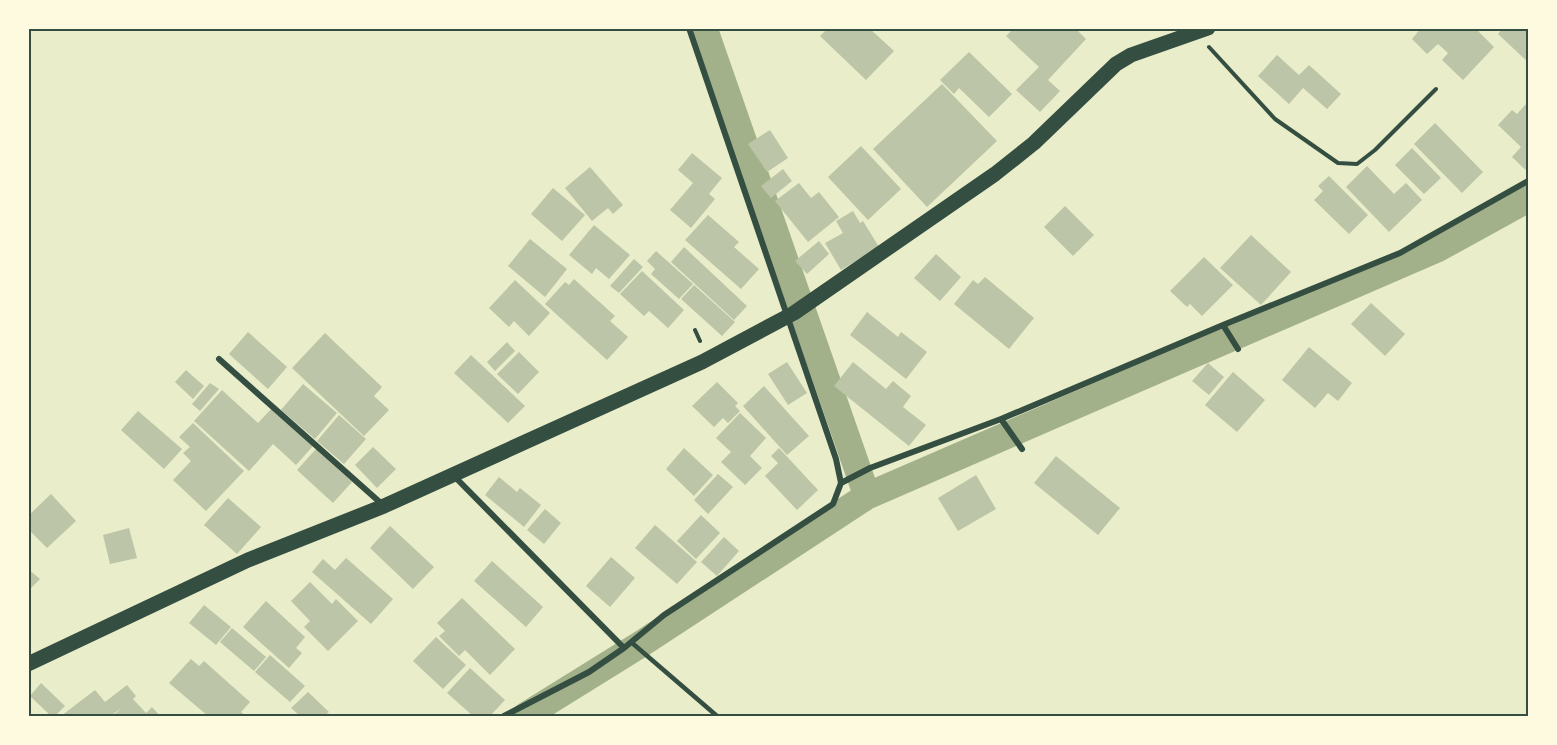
<svg xmlns="http://www.w3.org/2000/svg" width="1557" height="745" font-family="Helvetica,sans-serif">
<rect width="100%" height="100%" fill="#e9edc9"/>
<g fill="none" stroke-linecap="round" stroke-linejoin="round">
<path stroke="#a3b18a" stroke-width="27" d="M867,496L1439,248L1528,199
M525,716L641,644L867,496L704,28"/>
</g>
<path fill="#bcc5a7" d="M828,28H869L894,51L866,80L820,36Z
M1014,28H1075L1086,39L1048,80L1060,91L1040,112L1016,90L1039,67L1006,36Z
M1421,28H1475L1494,47L1463,80L1442,60L1448,53L1438,44L1427,54L1412,39Z
M1503,28H1528V62L1498,34Z
M969,52L1012,94L989,117L959,88L954,94L940,80Z
M1277,55L1299,75L1309,65L1341,94L1327,109L1303,88L1289,104L1258,76Z
M942,84L997,141L927,207L873,149Z
M1526,104L1528,106V172L1512,157L1521,147L1498,125L1512,110L1517,114Z
M1435,123L1483,172L1462,193L1414,144Z
M770,130L788,158L767,172L748,144Z
M861,146L901,189L868,220L828,177Z
M1412,148L1441,178L1424,194L1395,165Z
M692,153L722,178L709,194L715,199L691,228L670,210L693,183L678,170Z
M1367,166L1394,194L1406,183L1422,200L1389,232L1346,187Z
M590,167L623,205L613,214L608,208L592,221L565,188Z
M783,169L792,181L771,198L761,186Z
M1329,176L1368,215L1349,234L1314,200L1323,191L1318,186Z
M799,183L811,198L819,192L839,217L808,242L775,201Z
M553,188L585,215L562,241L531,214Z
M1065,206L1094,235L1073,256L1044,227Z
M853,211L860,223L863,221L879,247L841,270L825,243L843,233L836,221Z
M708,215L739,242L734,247L759,269L741,289L685,240Z
M594,225L630,255L609,279L596,268L592,274L569,255Z
M1251,235L1291,272L1261,305L1220,268Z
M530,239L567,269L545,297L508,266Z
M819,241L829,254L807,274L795,261Z
M684,247L747,306L734,320L671,262Z
M656,251L693,284L679,299L651,274L655,269L647,261Z
M936,254L961,277L940,301L914,278Z
M1204,257L1233,285L1202,316L1190,304L1187,307L1170,291Z
M634,259L643,267L619,293L610,286Z
M642,271L684,310L668,328L649,311L644,316L620,294Z
M985,277L1034,318L1009,349L954,304L973,280L978,284Z
M574,279L615,316L610,321L628,337L607,360L545,304L565,282L569,285Z
M515,280L550,313L529,336L514,321L509,327L489,308Z
M694,285L735,322L722,336L681,299Z
M1371,303L1405,334L1385,356L1351,324Z
M867,312L898,337L901,332L927,352L906,379L850,335Z
M248,332L287,367L268,389L229,354Z
M325,333L382,387L374,396L389,410L364,436L292,368Z
M507,342L515,351L495,371L487,362Z
M1309,347L1352,383L1338,401L1328,393L1315,408L1282,380Z
M519,352L539,372L518,394L497,374Z
M471,355L525,406L508,423L454,373Z
M787,362L807,393L788,405L768,374Z
M853,362L886,389L893,381L911,396L903,407L926,425L909,446L834,386Z
M1208,363L1224,377L1209,395L1192,381Z
M186,370L204,386L193,399L175,382Z
M1233,372L1265,400L1237,432L1205,405Z
M717,382L738,403L735,406L740,411L728,423L723,418L714,427L692,406Z
M210,383L219,389L200,411L192,404Z
M303,384L337,413L315,439L281,410Z
M764,386L809,436L787,455L743,406Z
M222,390L258,423L272,408L313,446L296,465L273,444L249,471L194,421Z
M138,411L182,449L164,469L121,430Z
M740,413L766,438L750,456L762,468L745,485L721,462L731,452L716,438Z
M339,415L366,439L344,464L317,441Z
M193,423L244,471L206,511L173,480L191,461L183,453L190,447L179,437Z
M373,447L396,469L377,488L355,465Z
M684,448L713,475L694,496L666,469Z
M779,448L818,490L797,510L765,476L778,463L771,456Z
M316,449L352,482L333,503L297,470Z
M1056,456L1120,508L1098,535L1034,483Z
M718,474L733,487L708,514L694,500Z
M976,475L996,509L958,531L938,498Z
M499,477L517,492L520,488L541,505L524,527L485,495Z
M51,494L76,521L47,548L28,529V516Z
M228,498L261,527L237,554L204,525Z
M545,509L561,523L544,544L527,530Z
M701,515L720,533L696,559L677,541Z
M655,525L697,562L677,584L635,548Z
M390,526L434,567L413,589L370,548Z
M129,528L137,558L110,564L103,535Z
M724,537L739,551L717,576L701,562Z
M611,557L635,578L610,607L586,586Z
M346,558L393,599L371,624L312,572L323,559L335,570Z
M492,561L543,607L526,627L474,581Z
M28,569L40,579L28,591Z
M310,582L332,604L336,599L358,621L328,651L304,627L310,621L291,601Z
M462,598L515,649L490,675L465,650L459,656L439,636L445,631L437,623Z
M266,601L305,637L296,648L302,653L289,668L243,627Z
M204,605L231,627L216,645L189,623Z
M232,628L266,657L254,671L220,642Z
M436,637L466,665L443,689L413,661Z
M270,655L305,686L290,702L255,672Z
M191,659L199,666L204,661L250,702L241,712L246,716H208L169,683Z
M470,668L505,700L490,716H473L447,693Z
M41,683L65,706L55,716H51L30,696Z
M127,685L136,696L133,699L146,713L152,707L160,716H113L121,708L111,716H61L95,690L105,702Z
M308,692L329,712L324,716H300L291,708Z"/>
<g fill="none" stroke-linecap="round" stroke-linejoin="round">
<path stroke="#344e41" stroke-width="4" d="M1209,47L1275,119L1338,163L1357,164L1375,150L1436,89
M695,330L700,341"/>
<path stroke="#344e41" stroke-width="4.5" d="M631,642L717,716"/>
<path stroke="#344e41" stroke-width="6" d="M1223,325L1238,349
M219,359L383,505
M1001,419L1022,449
M454,476L624,648L664,615L833,504L841,483L836,459L689,28
M841,483L870,468L1001,419L1223,325L1400,253L1528,181
M504,716L589,672L624,648"/>
<path stroke="#344e41" stroke-width="15" d="M28,664L248,560L384,506L702,362L794,313L995,174L1034,143L1116,64L1131,55L1208,28"/>
</g>
<rect width="1557" height="745" fill="none" stroke="#fefae0" stroke-width="60"/>
<rect x="30" y="30" width="1497" height="685" fill="none" stroke="#344e41" stroke-width="2"/>
</svg>
